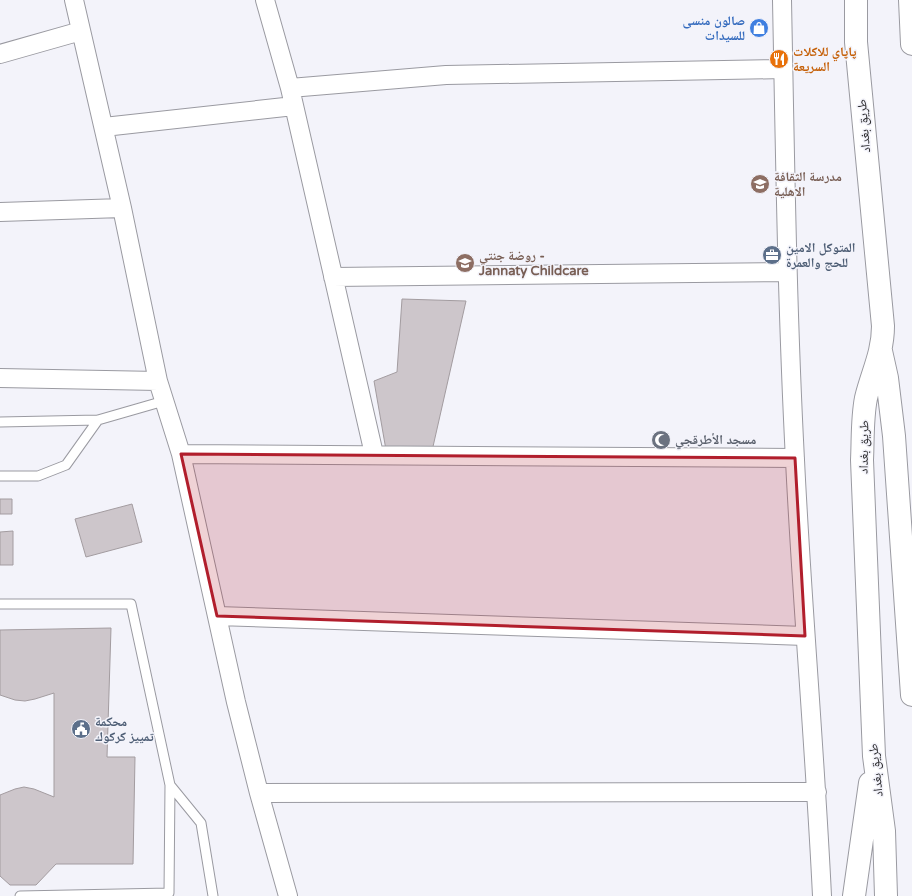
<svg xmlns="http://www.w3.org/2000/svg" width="912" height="896" font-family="'Varela Round','Noto Naskh Arabic',sans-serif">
<rect width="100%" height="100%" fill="#f3f3fa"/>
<path fill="#cdc6cb" stroke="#a39ca0" d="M402,299L466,301L432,451L386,450L374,381L397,372Z
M0,499H12V514H0Z
M132,504L142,542L86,557L75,519Z
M13,531V565H0V532Z
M111,628L107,757H135L133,864H56L36,885H10L0,876V795L15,789L24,787L34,789L54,797V693L35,699L25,701L15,700L0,695V630Z"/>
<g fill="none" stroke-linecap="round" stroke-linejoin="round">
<defs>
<path id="lane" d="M0,422L98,420L164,401
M0,476H38L66,465L98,420
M0,604H131L170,785L169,893L20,896
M170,785L201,823L213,896"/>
<path id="street" d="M74,0L122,208L158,381L181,454L236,702L259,793L288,896
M265,0L290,88L374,454
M782,0C785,153 787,307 795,460C802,605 815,750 822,896
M0,54L81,31
M290,88L446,75L783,69
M104,127L294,106
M0,212L122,208
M333,277L787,272
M0,378L158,381
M181,454L795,458
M217,616L805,636
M259,793L817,792"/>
<path id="primary" d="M856,0V42L883,326C883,353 872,373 866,398C862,418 863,440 862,460L874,756L884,831L886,896
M910,0L912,44
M881,351L887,378L894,436L912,695
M854,896L870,783"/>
</defs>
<use href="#lane" stroke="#9a9aa1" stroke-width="11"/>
<use href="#street" stroke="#9a9aa1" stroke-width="20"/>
<use href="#primary" stroke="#9a9aa1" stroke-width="24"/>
<use href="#lane" stroke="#fff" stroke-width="9"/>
<use href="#street" stroke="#fff" stroke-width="18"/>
<use href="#primary" stroke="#fff" stroke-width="22"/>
</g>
<path fill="#b11e2c" fill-opacity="0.2" stroke="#b11e2c" stroke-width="3" stroke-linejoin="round" d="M181,454L795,458L805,636L217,616Z"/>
<defs>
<symbol id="shop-disc" viewBox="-11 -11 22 22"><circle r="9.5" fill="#3f7fe0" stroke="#f3f3fa"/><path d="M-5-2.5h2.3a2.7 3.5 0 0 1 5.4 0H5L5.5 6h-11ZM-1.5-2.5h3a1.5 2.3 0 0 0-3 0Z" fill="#fff"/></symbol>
<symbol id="restaurant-disc" viewBox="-11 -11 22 22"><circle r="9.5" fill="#e8710a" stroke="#f3f3fa"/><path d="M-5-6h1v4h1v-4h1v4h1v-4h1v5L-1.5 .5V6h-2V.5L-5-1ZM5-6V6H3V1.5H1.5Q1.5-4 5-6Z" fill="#fff"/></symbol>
<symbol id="school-disc" viewBox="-11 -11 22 22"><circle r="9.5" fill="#8d6e63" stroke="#f3f3fa"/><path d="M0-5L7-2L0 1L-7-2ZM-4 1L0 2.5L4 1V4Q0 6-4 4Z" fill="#fff"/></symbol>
<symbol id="office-disc" viewBox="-11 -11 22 22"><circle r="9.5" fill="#5c6f8a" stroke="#f3f3fa"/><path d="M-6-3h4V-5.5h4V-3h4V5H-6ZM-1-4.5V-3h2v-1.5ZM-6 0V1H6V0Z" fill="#fff"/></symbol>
<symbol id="mosque-disc" viewBox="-11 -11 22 22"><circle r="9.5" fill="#6b7280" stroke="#f3f3fa"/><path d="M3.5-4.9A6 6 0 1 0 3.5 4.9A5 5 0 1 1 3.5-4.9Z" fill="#fff"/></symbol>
<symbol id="civic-disc" viewBox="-11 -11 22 22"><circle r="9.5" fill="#5c6f8a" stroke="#f3f3fa"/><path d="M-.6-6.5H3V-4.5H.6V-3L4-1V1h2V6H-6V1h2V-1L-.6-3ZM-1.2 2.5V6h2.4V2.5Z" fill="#fff"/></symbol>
</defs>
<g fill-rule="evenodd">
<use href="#shop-disc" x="748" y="17" width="22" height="22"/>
<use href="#restaurant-disc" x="768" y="48" width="22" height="22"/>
<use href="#school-disc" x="749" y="173" width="22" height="22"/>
<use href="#office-disc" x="761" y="244" width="22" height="22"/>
<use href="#school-disc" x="454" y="252" width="22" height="22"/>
<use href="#mosque-disc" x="650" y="429" width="22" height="22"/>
<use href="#civic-disc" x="70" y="718" width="22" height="22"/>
</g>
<g text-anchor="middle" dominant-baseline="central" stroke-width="3" stroke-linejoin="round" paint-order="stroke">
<g font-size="13" font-weight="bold" fill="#366cbe" stroke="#f3f3fa" text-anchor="end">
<text x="745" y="21">صالون منسى<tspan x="745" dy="15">للسيدات</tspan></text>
</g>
<g font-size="13" font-weight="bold" fill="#c56008" stroke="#f3f3fa" text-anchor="start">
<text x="793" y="52">پاپاي للاكلات<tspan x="793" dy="15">السريعة</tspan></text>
</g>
<g font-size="13" fill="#2e2e31" stroke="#f3f3fa">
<text transform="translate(864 126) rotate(-95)">طريق بغداد</text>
<text transform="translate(864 447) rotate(-89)">طريق بغداد</text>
<text transform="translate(876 770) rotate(-96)">طريق بغداد</text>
</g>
<g font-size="13" font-weight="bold" fill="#785e54" stroke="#f3f3fa" text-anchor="start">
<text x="774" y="177">مدرسة الثقافة<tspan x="774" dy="15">الاهلية</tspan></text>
<text x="479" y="256">روضة جنتي -<tspan x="479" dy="15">Jannaty Childcare</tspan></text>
</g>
<g font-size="13" font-weight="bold" fill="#4e5e75" stroke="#f3f3fa" text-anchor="start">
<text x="786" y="248">المتوكل الامين<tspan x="786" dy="15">للحج والعمرة</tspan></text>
<text x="95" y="722">محكمة<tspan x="95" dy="15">تمييز كركوك</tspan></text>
</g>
<g font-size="13" font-weight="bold" fill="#5b616d" stroke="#f3f3fa" text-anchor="start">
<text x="675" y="440">مسجد الأطرقجي</text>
</g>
</g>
</svg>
